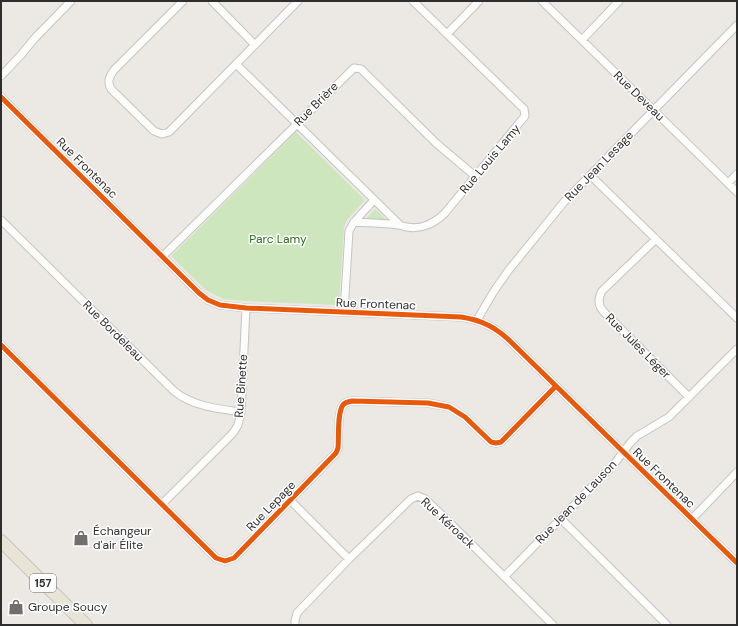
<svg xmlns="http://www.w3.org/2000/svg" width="738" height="626" font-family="'DM Sans',sans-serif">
<rect width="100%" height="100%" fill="#ece8e4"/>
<path fill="#cee6be" d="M296,132L365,200L347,220L344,227L339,304L337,305L245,301L223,299L206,290L173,258L172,255Z
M375,209L388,221L365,220Z"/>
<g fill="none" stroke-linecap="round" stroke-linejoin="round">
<defs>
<path id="street" d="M183,1L114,70C109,77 107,82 111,89L154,131L162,134L169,132L298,1
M212,1L255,45
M542,1L737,192
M447,34L479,1
M582,40L619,1
M236,64L400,225
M1,76L21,55L34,39L71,1
M1,97L199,293L208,300L220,305L246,308L461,317C482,320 497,328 512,343L737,563
M590,175L737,318
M728,183L737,174
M1,220L174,391C192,406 218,409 241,412
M354,222C368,223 384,223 398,225C401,225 404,227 407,227C421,230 435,223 445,213L525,116L524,109L413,1
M656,239L602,291C598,298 598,305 603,311L689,397
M162,257L354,68L361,69L436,143L475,176
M344,312L349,231L354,222L374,200
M477,320L494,291L508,271L564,202L737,25
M1,345L216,558L225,561L234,558L336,453L338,448C339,438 337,413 343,405C345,402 348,402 352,401L428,403L449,407L465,417L491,442L496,443L501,442L556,386
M291,501L349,559
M162,504L233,433L238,425L241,412L246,308
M561,519L667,625
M692,519L737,472
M505,576L615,463L630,443L637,436L669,417L737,349
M295,625V621L297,613L349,559L411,499L418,496L425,499L442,515L553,625"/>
<path id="primary" d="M1,541L86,625"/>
</defs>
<use href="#street" stroke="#c5c4c5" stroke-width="9"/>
<use href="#primary" stroke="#c6c5c4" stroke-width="14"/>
<use href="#street" stroke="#fcfcfb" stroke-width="7"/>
<use href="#primary" stroke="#e8e4d6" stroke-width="12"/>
<defs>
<path id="cycleway" d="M1,97L199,293L208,300L220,305L246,308L461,317C482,320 497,328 512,343L737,563
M1,345L216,558L225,561L234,558L336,453L338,448C339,438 337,413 343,405C345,402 348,402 352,401L428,403L449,407L465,417L491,442L496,443L501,442L556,386"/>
</defs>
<use href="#cycleway" stroke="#fff" stroke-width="8"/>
<use href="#cycleway" stroke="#e8590c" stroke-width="5"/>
</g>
<defs>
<symbol id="shop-bare" viewBox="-9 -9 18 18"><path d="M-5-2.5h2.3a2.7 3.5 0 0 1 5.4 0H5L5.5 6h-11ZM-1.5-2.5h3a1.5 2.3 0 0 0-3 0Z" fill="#706f6e" stroke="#fff" stroke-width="2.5" paint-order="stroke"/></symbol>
</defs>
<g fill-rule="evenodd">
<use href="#shop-bare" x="70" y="527" width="22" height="22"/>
<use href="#shop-bare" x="5" y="596" width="22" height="22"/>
</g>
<g text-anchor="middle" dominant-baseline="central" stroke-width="3" stroke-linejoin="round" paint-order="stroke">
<rect fill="#fff" stroke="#6d6d6d" stroke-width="1" x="30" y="574" width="26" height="18" rx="3"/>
<g font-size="11" font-weight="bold" fill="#2e2e2e">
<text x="43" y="583">157</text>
</g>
<g font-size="12" fill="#2e2e2e" stroke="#fff">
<text transform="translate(639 96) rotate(44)">Rue Deveau</text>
<text transform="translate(316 104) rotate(-45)">Rue Brière</text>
<text transform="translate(490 159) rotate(-50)">Rue Louis Lamy</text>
<text transform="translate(599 166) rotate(-46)">Rue Jean Lesage</text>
<text transform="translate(87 168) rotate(45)">Rue Frontenac</text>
<text transform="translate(376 304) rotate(2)">Rue Frontenac</text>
<text transform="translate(113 331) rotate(45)">Rue Bordeleau</text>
<text transform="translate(638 346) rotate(45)">Rue Jules Léger</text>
<text transform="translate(241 386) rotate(-86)">Rue Binette</text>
<text transform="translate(664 478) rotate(44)">Rue Frontenac</text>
<text transform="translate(576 502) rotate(-46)">Rue Jean de Lauson</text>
<text transform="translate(271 506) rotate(-46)">Rue Lepage</text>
<text transform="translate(448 523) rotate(43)">Rue Kéroack</text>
</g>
<g font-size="12" fill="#2c6e1b" stroke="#fff">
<text x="278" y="239">Parc Lamy</text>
</g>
<g font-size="12" fill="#2e2e2e" stroke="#fff" text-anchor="start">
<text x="93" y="531">Échangeur<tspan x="93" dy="14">d'air Élite</tspan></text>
<text x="28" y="607">Groupe Soucy</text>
</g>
</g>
<rect width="738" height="626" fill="none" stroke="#2e2e2e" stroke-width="4"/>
</svg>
